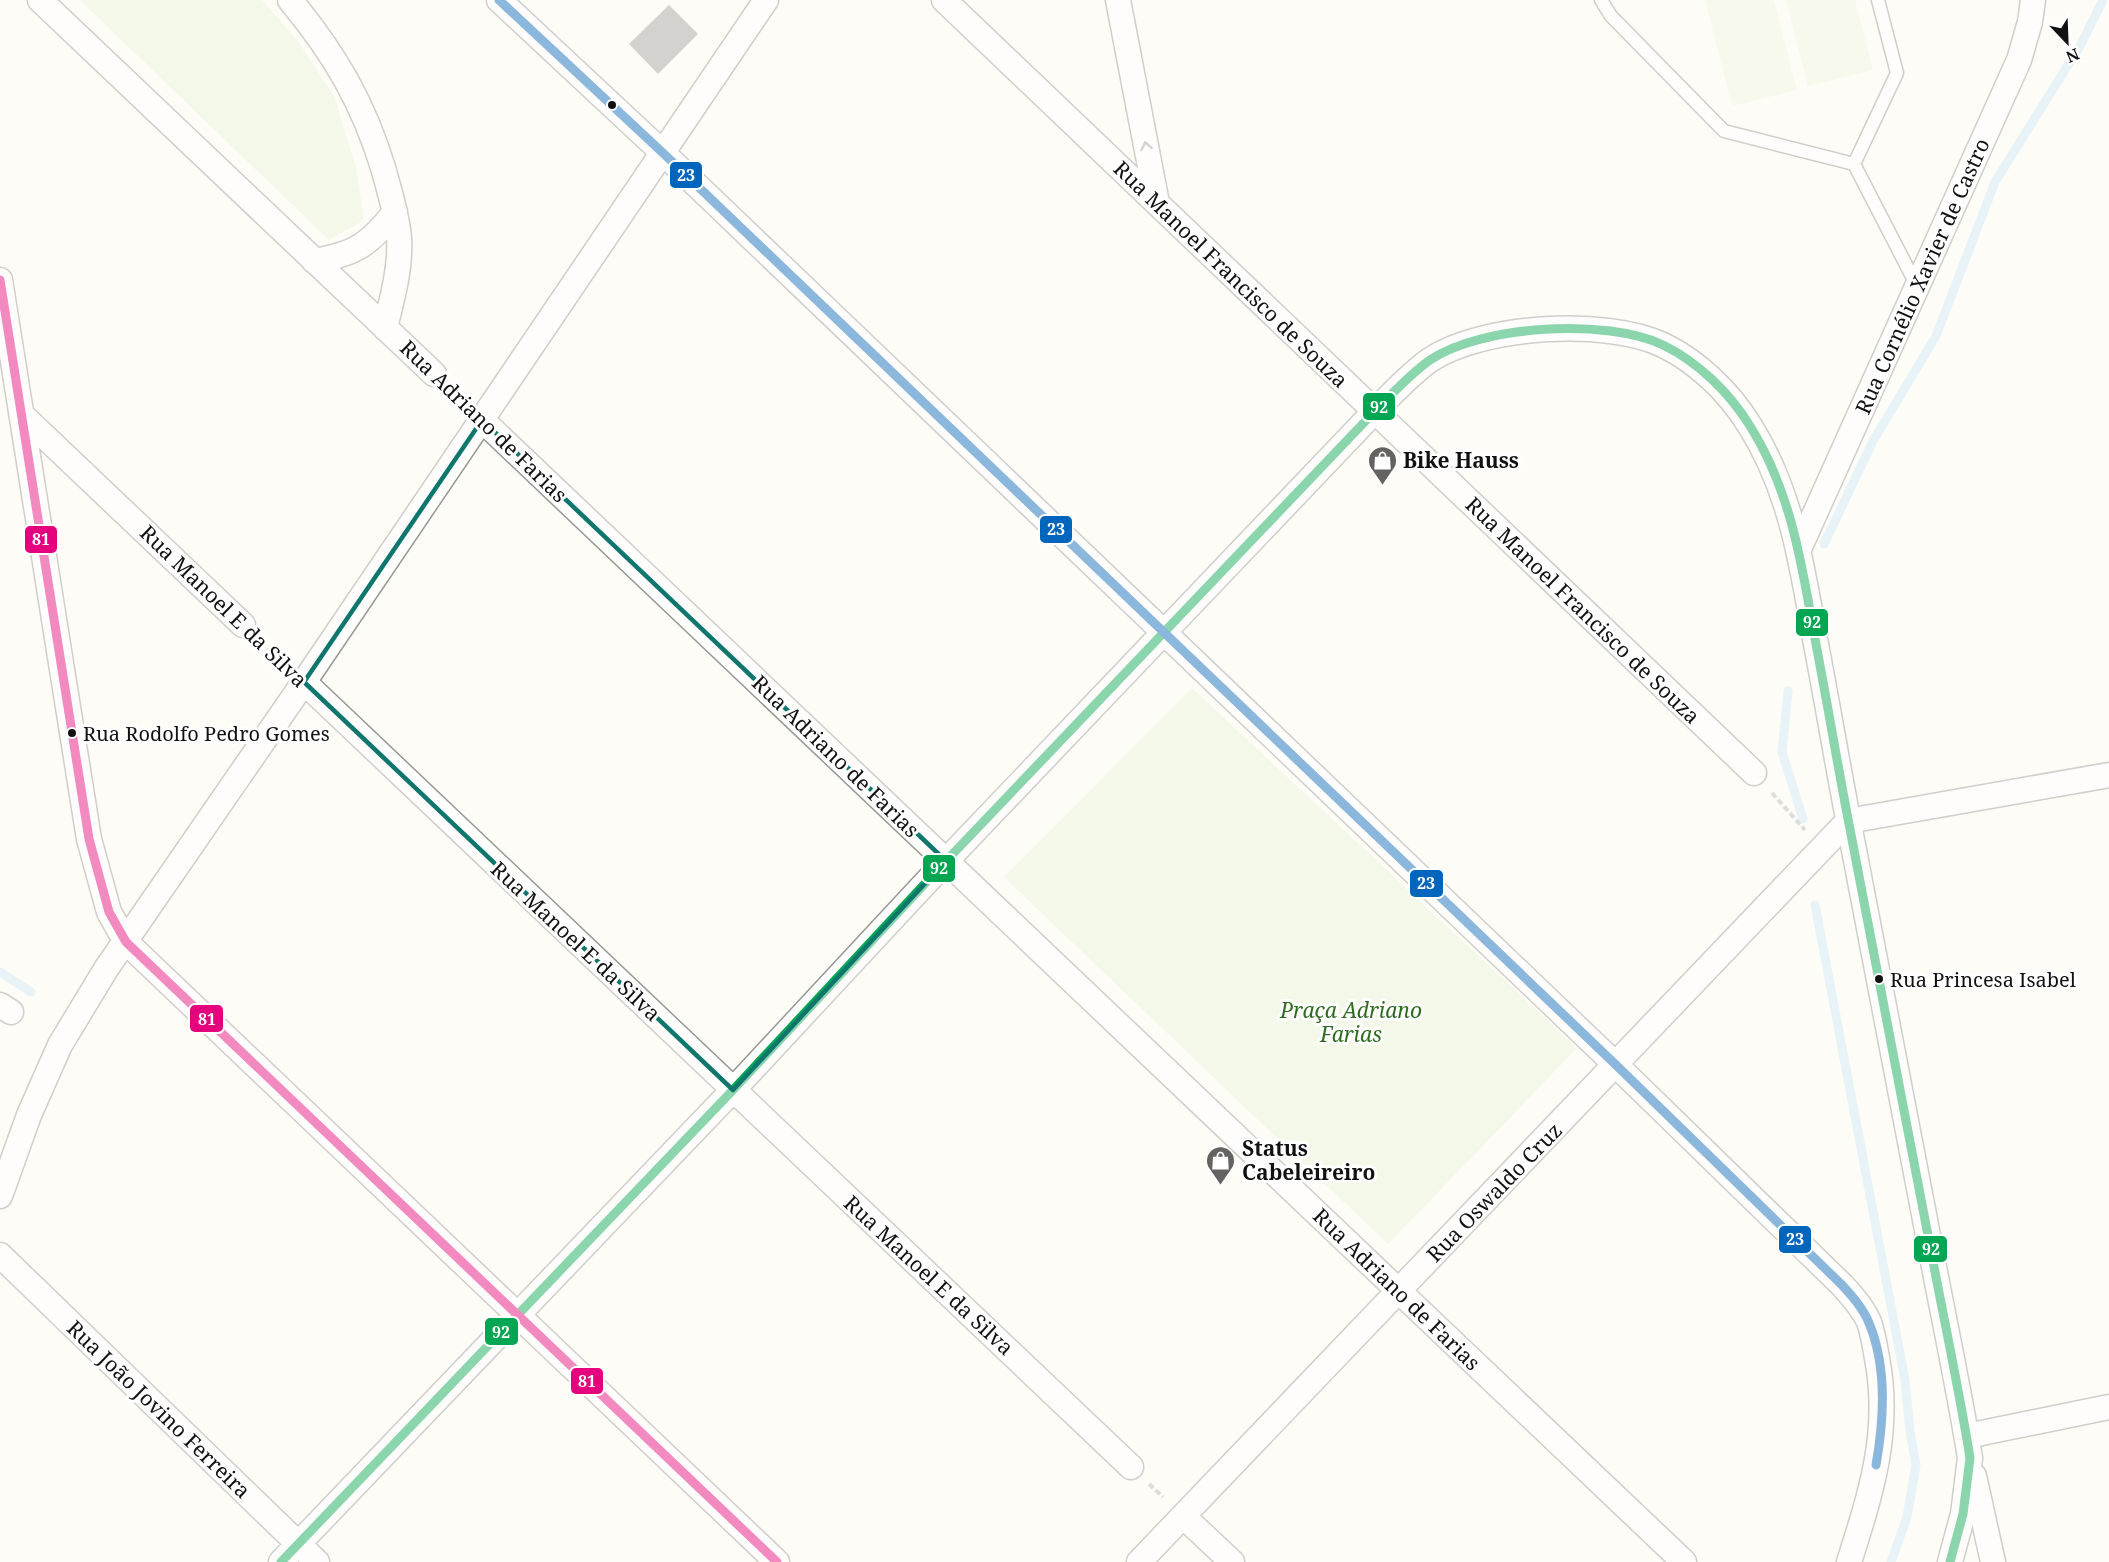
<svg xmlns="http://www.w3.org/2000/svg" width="2109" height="1562" font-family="'Noto Serif',serif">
<rect width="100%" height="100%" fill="#fdfcf7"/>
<path fill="#e7f3d7" d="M80,0H262L297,40L334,96L356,168L364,220L329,240Z
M1192,688L1577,1048L1388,1244L1004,877Z"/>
<path fill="#f0f6e1" d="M1705,0H1774L1797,90L1732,106Z
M1786,0H1855L1873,70L1808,86Z"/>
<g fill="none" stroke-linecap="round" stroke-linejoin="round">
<path stroke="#cde8f7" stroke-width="9" d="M1824,544L1873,441L1936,336L1995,182L2080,46L2103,0
M1788,691L1782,752L1803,819
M1815,905L1905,1380L1910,1431L1916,1465L1907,1517L1891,1562
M0,972L31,992"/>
</g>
<path fill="#a19f9c" d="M669,5L698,34L658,74L629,44Z"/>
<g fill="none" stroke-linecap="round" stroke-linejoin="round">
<defs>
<path id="service" d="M1601,0L1611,16L1724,131L1854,164L1917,286
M1854,164L1897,73L1878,0"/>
<path id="minor" d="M40,0L434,374
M290,0C335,54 364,104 384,171C390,193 397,215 399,238C401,268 392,299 385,328
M499,0L663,153L1615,1064L1842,1285C1852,1296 1863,1308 1869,1322C1873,1333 1875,1347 1877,1358C1891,1432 1871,1493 1849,1562
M944,0L1754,773
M1118,0L1157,203
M314,261C355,254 369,245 395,212
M0,280L89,839L109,912L126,942L777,1562
M22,415L243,625
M482,420L1684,1562
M1799,549L2019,60L2030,22L2033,0
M304,682L1131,1467
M1848,821L2109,775
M0,1005L11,1012
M0,1196L29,1115L60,1045L106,969L304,682L766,0
M0,1255L317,1562
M1967,1436L2109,1407
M1974,1476L1993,1562
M1183,1516L1232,1562
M281,1562L733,1090L946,861L1375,411C1392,394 1410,374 1430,360C1482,325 1607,318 1663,345C1698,362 1729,392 1750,426C1791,491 1802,565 1815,639C1827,701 1837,762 1849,824C1876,967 1904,1109 1931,1251C1944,1320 1959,1389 1970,1458L1963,1514L1950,1562
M1139,1562L1848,821"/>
</defs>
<use href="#service" stroke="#979795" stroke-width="15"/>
<use href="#minor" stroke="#979795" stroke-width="27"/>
<path stroke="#b9b9b8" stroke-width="4" stroke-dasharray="6 3" stroke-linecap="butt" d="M261,642L283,663
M1772,793L1805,830
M1149,1484L1163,1497"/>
<use href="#service" stroke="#fffffe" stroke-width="12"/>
<use href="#minor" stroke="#fffffe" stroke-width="24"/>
<defs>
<path id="bus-1" d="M281,1562L733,1090L946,861L1375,411C1392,394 1410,374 1430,360C1482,325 1607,318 1663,345C1698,362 1729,392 1750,426C1791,491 1802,565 1815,639C1827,701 1837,762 1849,824C1876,967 1904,1109 1931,1251C1944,1320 1959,1389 1970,1458L1963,1514L1950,1562"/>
<path id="bus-2" d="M499,0L663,153L1615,1064L1842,1285C1852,1296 1863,1308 1869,1323C1887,1366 1884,1420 1876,1465"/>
<path id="bus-3" d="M0,280L89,839L109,912L126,942L777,1562"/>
</defs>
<use href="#bus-1" stroke="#fff" stroke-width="14"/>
<use href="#bus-2" stroke="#fff" stroke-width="14"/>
<use href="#bus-3" stroke="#fff" stroke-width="14"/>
<use href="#bus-1" stroke="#00a651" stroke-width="9"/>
<use href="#bus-2" stroke="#0065bd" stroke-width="9"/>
<use href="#bus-3" stroke="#e5007d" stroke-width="9"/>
</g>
<defs><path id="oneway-chevron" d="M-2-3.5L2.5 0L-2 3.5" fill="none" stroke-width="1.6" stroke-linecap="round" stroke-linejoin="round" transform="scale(1.5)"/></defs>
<use stroke="#a0a09f" href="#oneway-chevron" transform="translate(1146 146) rotate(-101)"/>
<path d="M0 0H2109V1562H0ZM482,420L946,861L733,1090L304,682Z" fill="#fdfcf7" fill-opacity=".55" fill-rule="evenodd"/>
<path fill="none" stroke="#0f766e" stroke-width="4.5" stroke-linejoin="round" d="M482,420L946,861L733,1090L304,682Z"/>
<defs>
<symbol id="shop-pin" viewBox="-11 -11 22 30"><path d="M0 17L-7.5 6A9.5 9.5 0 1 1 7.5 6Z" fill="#646362" stroke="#fff"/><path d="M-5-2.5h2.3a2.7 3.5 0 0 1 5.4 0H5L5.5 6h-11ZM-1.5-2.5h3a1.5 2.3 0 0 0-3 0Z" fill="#fff"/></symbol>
</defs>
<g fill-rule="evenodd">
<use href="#shop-pin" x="1366" y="444" width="33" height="45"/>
<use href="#shop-pin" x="1204" y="1144" width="33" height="45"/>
</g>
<g fill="#111" stroke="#fff" stroke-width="2">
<circle cx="612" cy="105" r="5"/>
<circle cx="72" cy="733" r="5"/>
<circle cx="1879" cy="979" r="5"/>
</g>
<g text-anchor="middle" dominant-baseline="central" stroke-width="6" stroke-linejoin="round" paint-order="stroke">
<g font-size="20" fill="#111" stroke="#fff" text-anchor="start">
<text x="83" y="733">Rua Rodolfo Pedro Gomes</text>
<text x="1890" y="979">Rua Princesa Isabel</text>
</g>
<g font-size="21" fill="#111" stroke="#fff">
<text transform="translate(1231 274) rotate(44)">Rua Manoel Francisco de Souza</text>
<text transform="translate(1922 276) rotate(-66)">Rua Cornélio Xavier de Castro</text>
<text transform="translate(484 421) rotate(44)">Rua Adriano de Farias</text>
<text transform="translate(224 606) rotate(44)">Rua Manoel E da Silva</text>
<text transform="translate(1583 610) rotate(44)">Rua Manoel Francisco de Souza</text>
<text transform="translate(836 756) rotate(44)">Rua Adriano de Farias</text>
<text transform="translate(576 941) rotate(43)">Rua Manoel E da Silva</text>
<text transform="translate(1494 1192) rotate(-46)">Rua Oswaldo Cruz</text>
<text transform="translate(929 1275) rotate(43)">Rua Manoel E da Silva</text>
<text transform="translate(1397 1289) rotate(44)">Rua Adriano de Farias</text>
<text transform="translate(159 1409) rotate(44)">Rua João Jovino Ferreira</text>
</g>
<g font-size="21" font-weight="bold" fill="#111" stroke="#fff" text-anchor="start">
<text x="1403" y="460">Bike Hauss</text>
<text x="1242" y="1148">Status<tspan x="1242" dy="24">Cabeleireiro</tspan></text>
</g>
<g font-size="21" font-style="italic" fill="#2f6b1f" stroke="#fff">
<text x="1351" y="1010">Praça Adriano<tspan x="1351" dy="24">Farias</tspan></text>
</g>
</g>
<g stroke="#fff" stroke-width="2">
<rect x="669" y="161" width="34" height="28" rx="6" fill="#0065bd"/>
<rect x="1362" y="392" width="34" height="29" rx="6" fill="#00a651"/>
<rect x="1039" y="515" width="34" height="29" rx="6" fill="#0065bd"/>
<rect x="24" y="525" width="34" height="29" rx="6" fill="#e5007d"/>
<rect x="1795" y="608" width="34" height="29" rx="6" fill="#00a651"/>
<rect x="922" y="854" width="34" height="29" rx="6" fill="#00a651"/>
<rect x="1409" y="869" width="35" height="29" rx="6" fill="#0065bd"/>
<rect x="189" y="1004" width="35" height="29" rx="6" fill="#e5007d"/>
<rect x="1778" y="1225" width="34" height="29" rx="6" fill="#0065bd"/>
<rect x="1913" y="1235" width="35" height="28" rx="6" fill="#00a651"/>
<rect x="484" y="1317" width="35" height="29" rx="6" fill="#00a651"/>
<rect x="570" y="1367" width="34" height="28" rx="6" fill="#e5007d"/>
</g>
<g font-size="16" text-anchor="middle" font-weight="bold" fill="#fff">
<text x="686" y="181">23</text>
<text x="1379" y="413">92</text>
<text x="1056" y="535">23</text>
<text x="41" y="545">81</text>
<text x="1812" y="628">92</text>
<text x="939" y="874">92</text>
<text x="1426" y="889">23</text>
<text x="207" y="1025">81</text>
<text x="1795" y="1245">23</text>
<text x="1931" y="1255">92</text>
<text x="501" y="1338">92</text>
<text x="587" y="1387">81</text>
</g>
<g transform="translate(2067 42) rotate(157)" stroke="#ffffff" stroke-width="4.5" paint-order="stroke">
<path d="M0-4.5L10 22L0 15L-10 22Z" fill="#111111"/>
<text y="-9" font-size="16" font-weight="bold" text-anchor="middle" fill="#111111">N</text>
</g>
</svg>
